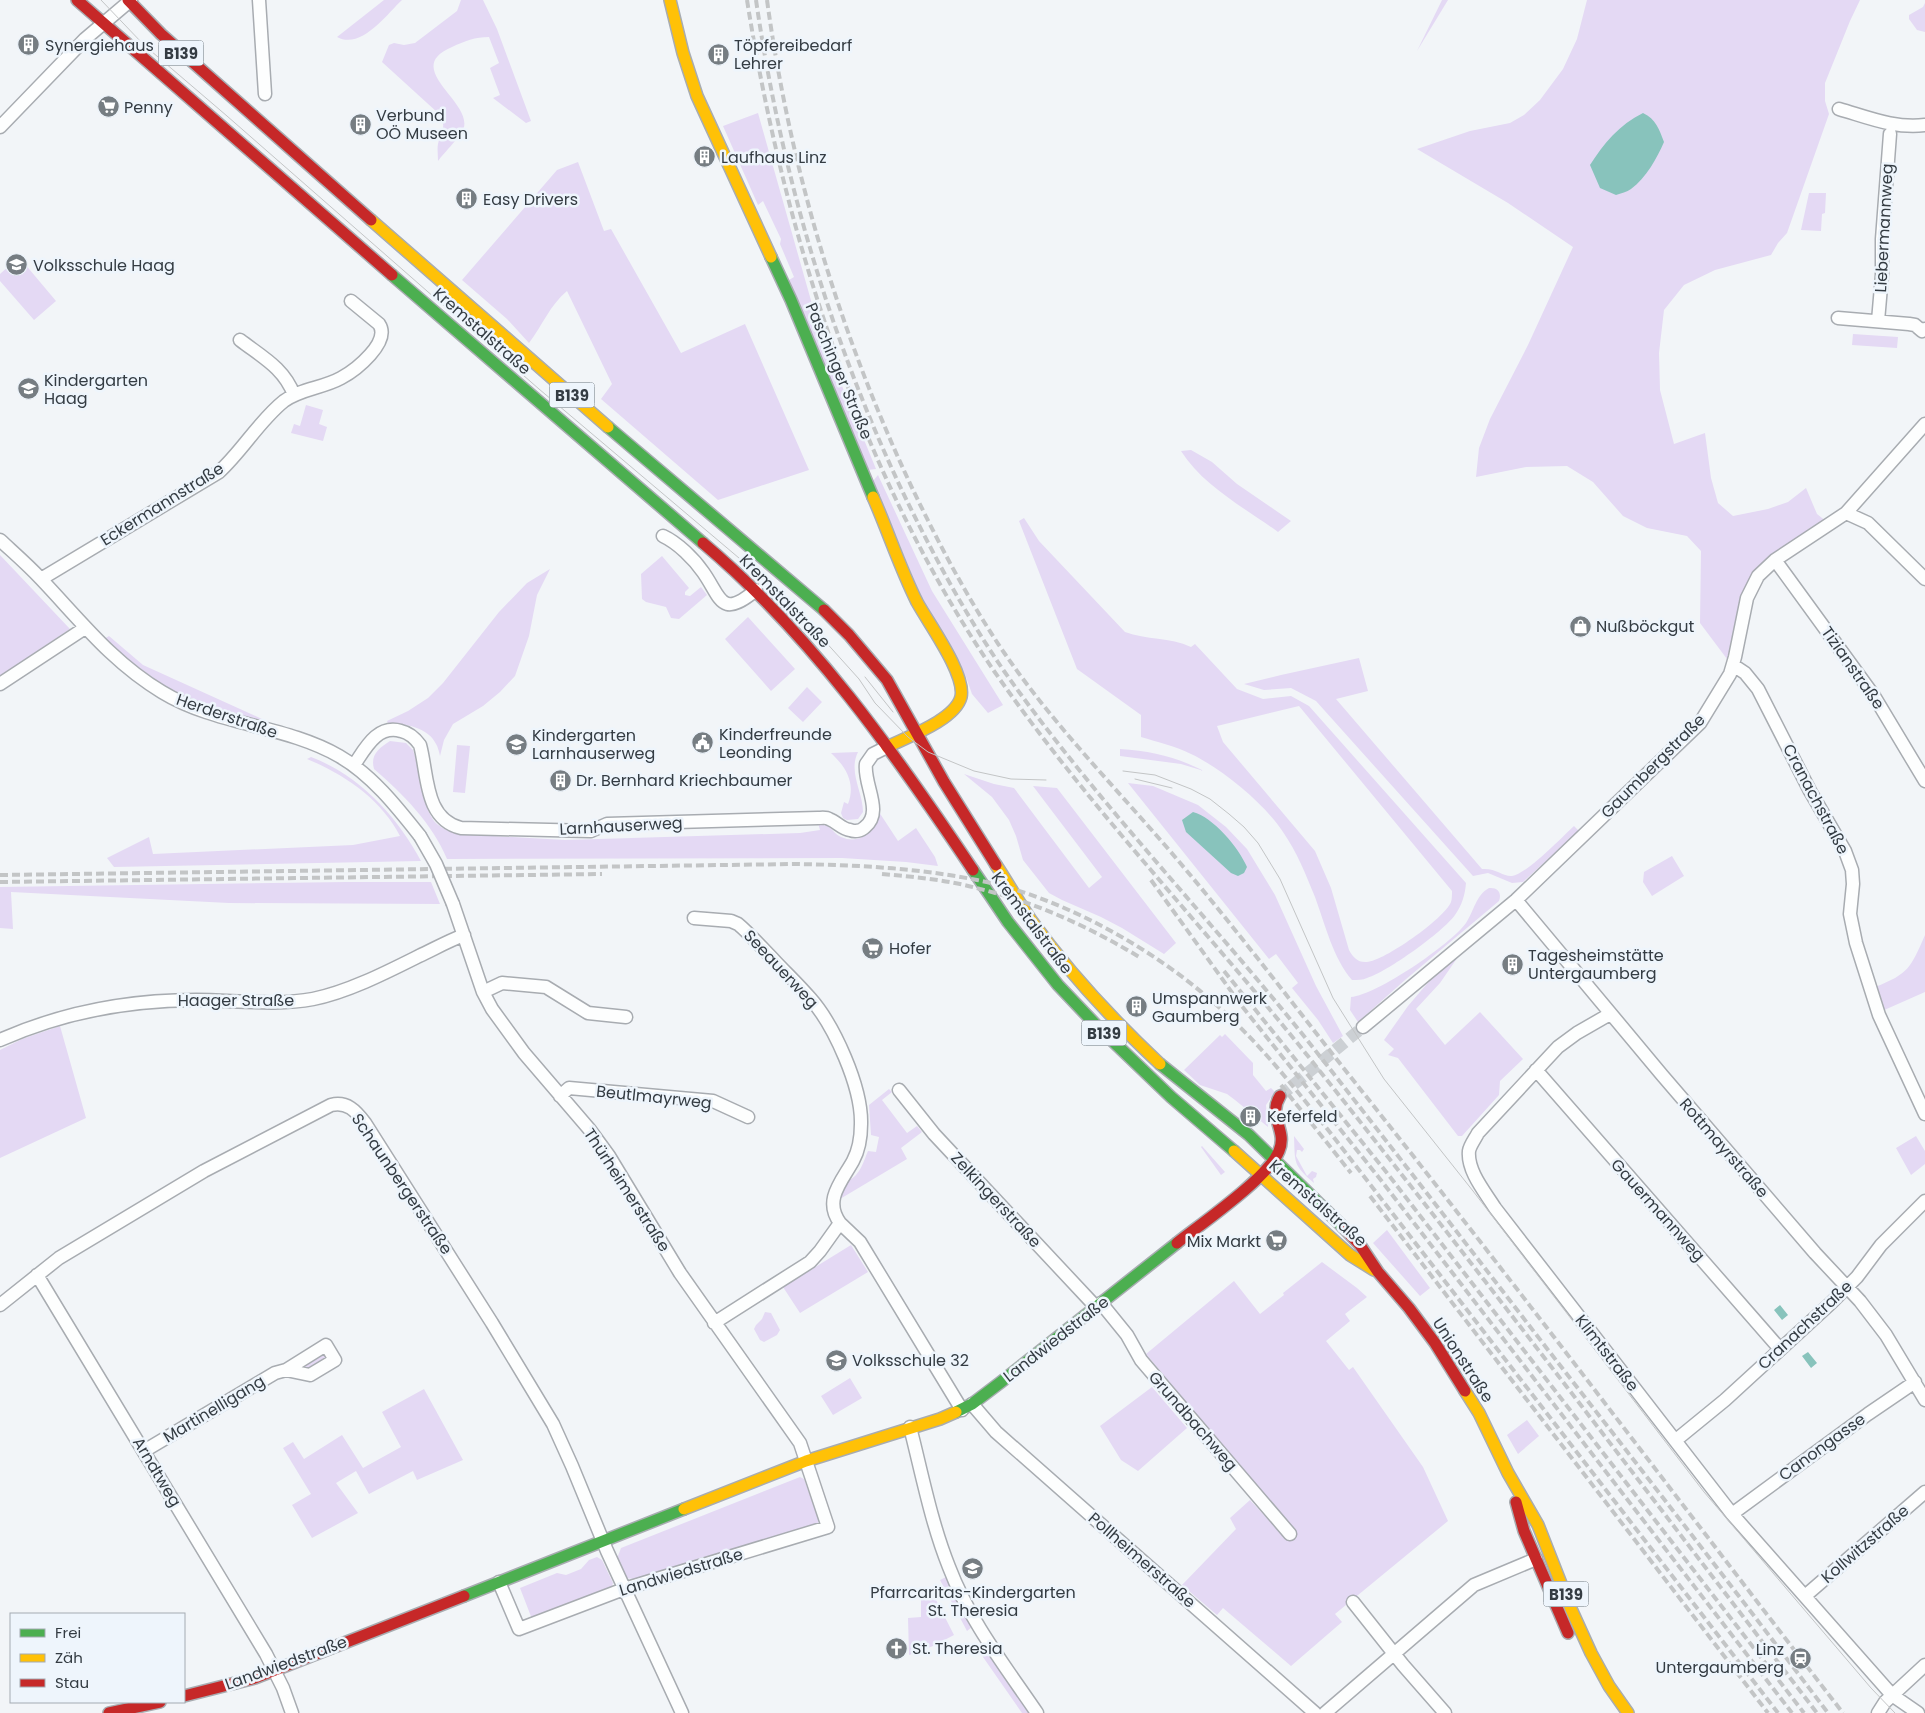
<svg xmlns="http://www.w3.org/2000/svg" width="1925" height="1713" font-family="Poppins,sans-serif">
<rect width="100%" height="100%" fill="#f2f5f8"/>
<path fill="#e4d9f4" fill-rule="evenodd" d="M384,0H402C386,15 361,50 337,37Z
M461,0H483L497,29L531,121L526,123L493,98L500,95L490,68L499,63L489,37C475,37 465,41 452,47C402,68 470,100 464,127C462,135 444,153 438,161C438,155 437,149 438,144C441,130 448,127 438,113L382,62L389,45L394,43L404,45L415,43L457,11Z
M1442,0H1448L1417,51Z
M1587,0H1860L1850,21L1825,83V101L1829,114L1787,233L1778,243L1771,255L1715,270L1684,285L1664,310L1659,353L1660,390L1674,444L1705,433L1711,478L1718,503L1733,516L1768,509L1788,502L1806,488L1817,514L1827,522L1775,556L1745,598L1727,659L1700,623L1701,551L1687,536L1647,528L1623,516L1593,482L1567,466L1526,467L1476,477L1479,448L1490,419L1528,345L1573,247L1508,203L1417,149L1470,131L1510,123L1524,115L1540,100L1563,69L1577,39Z
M1925,3V32L1917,30L1909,19V15L1923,7Z
M758,113L812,304L829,354L876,469L868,470L789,280L794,277L780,244L781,239L763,201L758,205L723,126Z
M578,162L604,231L611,229L681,353L745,324L809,470L718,500L601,399L612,384L567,291C550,305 542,326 529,343L507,319L462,280L557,170Z
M1809,193H1826L1825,213L1822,214L1821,231L1801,230Z
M19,257L56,301L34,320L0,281V274Z
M1853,334L1898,337L1897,348L1852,345Z
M306,405L323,410L319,424L327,427L323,441L291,433L294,424L300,426Z
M1191,450L1212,462L1237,484L1291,521L1278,532C1245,508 1203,486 1181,451Z
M878,475L932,591L1003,705L988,713L972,694L966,677L920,594L873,481Z
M1024,518L1039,541L1125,632C1146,640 1170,637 1191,647L1195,644L1237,689L1263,699L1291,696L1309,706L1466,883C1465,895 1462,905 1455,915C1443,932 1387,972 1367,978C1363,980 1357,980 1352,980C1333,958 1325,924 1315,897C1306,875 1297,852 1283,832C1265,804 1221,768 1191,754C1176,746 1157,742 1141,737V715L1077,669L1019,521ZM1299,706L1452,891C1452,894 1452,899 1451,902C1444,919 1384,961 1367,962C1358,963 1353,957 1349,950L1331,888L1315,851L1223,742L1217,726Z
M0,555L70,629L0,676Z
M662,556L689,588L685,592V595L690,596L701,587L707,595L679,619L671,618L666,607L646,602L642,599L641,574Z
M550,569L537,595L529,636L515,676L500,692L483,706L453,724L444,740L440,756C439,752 438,747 436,744C429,728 404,723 388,723L387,721L408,711L428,698L443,683L499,612L527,583Z
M748,617L795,669L771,691L725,639Z
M109,636L143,665L262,719L260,721C236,713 209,707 186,697C156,683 130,661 104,639Z
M1359,658L1368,691L1336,699L1482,869C1496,868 1504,877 1512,876C1527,874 1562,837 1574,826L1579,831L1523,882L1512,883L1488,873L1473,876L1316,701L1291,688L1264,690L1244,684L1281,675Z
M807,687L822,702L803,722L788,708Z
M390,741L406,743L413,750C420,770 422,810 437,824C443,829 451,832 458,834L565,840L800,833L820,830L818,823C821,824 825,825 829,827C833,830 836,835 841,837C862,846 874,829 879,812L898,841L916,828L935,857L938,866L906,862L842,858L447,859C432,823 403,794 374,769C370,755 379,748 390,741Z
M457,745L470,746L465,793L453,792Z
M1120,749C1152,751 1176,757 1204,771L1181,764L1120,756Z
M858,752C848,772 863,792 863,812L858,819L847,820L843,818L841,813L844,802L848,804C856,783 846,767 831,753Z
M311,757C359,775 397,816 421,861L114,867L107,858L149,837L153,854L353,845L400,836C382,800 344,774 307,759Z
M964,774L994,784L1014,788L1089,888L1102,877L1033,786L1057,788L1176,943L1164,954L1122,928L1101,917L1062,900L1049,893L1023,860L1016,836L1009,820L992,797Z
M1128,783L1153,786L1198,805L1226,827L1247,849L1275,895L1316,986L1343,1036L1333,1043L1318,1020L1292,988L1298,983L1276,954L1269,959Z
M1672,856L1684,876L1652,896L1643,882L1644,872Z
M346,882H431L440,904L229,903L11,892L13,929L0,928V887Z
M1489,888C1498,887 1502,893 1499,901L1405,980L1358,1022L1350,1010L1351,997C1377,995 1451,944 1466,923C1474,911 1476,895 1489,888Z
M1925,935V992L1882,1011L1875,987C1909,974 1911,967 1925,935Z
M1460,954L1440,983L1416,1009L1445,1045L1480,1012L1523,1059L1500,1081L1499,1095L1462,1136H1458L1398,1058L1388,1055L1394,1049L1384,1040L1408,1006L1432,978Z
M60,1026L86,1118L0,1158V1050L22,1039Z
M1225,1034L1253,1063V1075L1266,1091L1271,1088L1275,1092L1266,1105L1268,1127L1235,1100L1227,1094L1200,1085L1184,1070L1220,1035L1222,1037Z
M889,1089L892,1092L882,1100L907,1133L917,1126L922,1132L901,1148L907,1159L840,1199L846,1181C859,1178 863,1163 868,1151L876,1152L879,1137L871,1135L869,1105Z
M1294,1136L1304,1149L1302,1152L1300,1150H1297L1296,1156L1307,1176L1312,1171L1317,1173L1316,1177L1313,1179L1314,1183C1293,1165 1295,1163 1294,1136Z
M1916,1136L1925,1151V1164L1911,1175L1896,1148Z
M1202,1146L1225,1172L1221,1175L1201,1147Z
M1387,1230L1430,1288L1420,1296L1373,1243Z
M851,1245L868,1272L800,1313L783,1287Z
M1322,1262L1357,1288L1367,1297L1345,1314L1350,1321L1326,1341L1349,1370L1353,1367L1423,1467L1448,1521L1335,1614L1342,1622L1291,1666L1223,1608L1217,1615L1182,1585L1236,1529L1230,1518L1250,1500L1288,1541L1296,1534L1146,1354L1234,1281L1260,1314L1284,1295L1283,1293Z
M765,1312L771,1313L780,1330L777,1335L764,1342L760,1340L754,1329L756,1325L762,1319Z
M323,1352L328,1357L306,1371L303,1366Z
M850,1378L862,1398L833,1415L821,1396Z
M1152,1387L1187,1428L1138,1471L1121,1460L1100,1426Z
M424,1389L463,1460L417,1480L413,1471L369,1494L356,1471L336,1483L358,1513L312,1538L292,1505L311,1494L283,1448L293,1442L304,1459L342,1435L363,1468L401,1447L382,1412Z
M1527,1420L1539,1436L1518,1454L1507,1435Z
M800,1477L804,1479L819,1520L818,1523L635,1579L624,1578L615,1557L618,1556L621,1548Z
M597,1557L602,1560L613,1583L612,1586L532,1619L520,1588L557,1573L566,1575L581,1569L589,1560Z
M946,1577L972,1627L967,1631L940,1580Z
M931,1590L954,1635L933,1646L909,1655L908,1618L921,1617V1594Z
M982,1644L1030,1713H1022L976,1647Z"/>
<path fill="#88c3bc" d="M1643,113C1656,119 1659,129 1664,142C1657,158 1646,178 1631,189C1627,192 1621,193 1616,195L1600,188L1590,165C1604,143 1619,125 1643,113Z
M1193,812C1213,817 1239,848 1247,867L1244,873L1238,876L1231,873L1186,832L1182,820Z
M1780,1305L1788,1315L1782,1320L1774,1310Z
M1808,1352L1817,1363L1811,1368L1802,1356Z"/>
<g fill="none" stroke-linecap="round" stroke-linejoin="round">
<path stroke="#ccd0d4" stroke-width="12" stroke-dasharray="12 6" stroke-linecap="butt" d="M1280,1096L1363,1027"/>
<defs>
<path id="street" d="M259,0L265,94
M1839,109C1867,117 1895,129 1925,125
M0,127L85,39L131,0
M1838,318L1909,324L1915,325L1922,331L1925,329
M1878,321L1882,275V239L1890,134
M240,340C262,357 284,368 294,395
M1846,513L1868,523L1925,579
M663,536C678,543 694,559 703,572C721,597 720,620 756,590
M0,540C14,553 28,565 41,579C80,620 112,662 162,692C216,725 285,725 339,756C372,775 397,807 420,836
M1775,560L1874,696L1925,781
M41,579L219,472C243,450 259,421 284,401C300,389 323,388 341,378C356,370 391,342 379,324L351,301
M1733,665L1745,673L1758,689L1810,791L1845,851L1852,870L1853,884L1850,914L1856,943L1879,1015L1925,1114
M0,684L85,628
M354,765C365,749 377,724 401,731C410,733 415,738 420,745C428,774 424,819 461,828L591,831L607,824L818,818C821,818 826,817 829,819C837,822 842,829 850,830C855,832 861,831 865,827C884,812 863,784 866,764L873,754L887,747
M1516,900L1662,1075L1815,1253L1860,1301L1886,1335L1925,1400
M453,904L483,992L492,1009L524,1053L590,1130L609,1156L680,1273L800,1443L828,1527L624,1589L519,1629L499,1582
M694,918L731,921L738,924C750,934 761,947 773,959C785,972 798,984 810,998C834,1025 862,1087 861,1124C861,1136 859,1150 853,1161C842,1181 823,1200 840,1223L820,1251L810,1262L714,1323
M483,992L502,983L546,987L588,1013L626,1017
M1610,1014L1577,1033L1558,1047L1478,1133C1475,1139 1470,1145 1469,1151C1467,1171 1485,1192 1495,1208L1732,1514L1892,1695L1918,1713
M1363,1027L1516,900L1700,723L1730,674L1735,657L1747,598L1758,576L1775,560L1846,513L1925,424
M0,1040C61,1013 129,1000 196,1000C233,1000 277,1006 313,999C348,992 387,972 419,956C434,949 448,941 464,935
M1536,1070L1780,1349
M899,1090L934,1134L1096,1307
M560,1096L569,1088L713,1101L748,1117
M840,1223L860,1242L962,1410
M37,1275L266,1654L283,1688L292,1713
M1101,1303L1127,1335L1141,1360L1290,1534
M0,1305L59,1258L204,1171L331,1105C347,1101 356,1111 365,1123L492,1323L553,1424L572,1466L607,1551L682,1713
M972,1404L996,1432L1315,1713
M910,1427C922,1474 931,1522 949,1567C969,1620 1005,1666 1037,1713
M1676,1440L1725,1400L1831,1303L1857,1277L1881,1245L1925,1201
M144,1451L275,1373L286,1370L326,1345L335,1360L310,1375L286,1370
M1732,1514L1868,1414L1915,1382
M1805,1596L1925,1492
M1353,1602L1403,1665L1445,1713
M1325,1713L1474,1585L1536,1559
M1878,1713L1885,1702L1925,1665"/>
<path id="fast" d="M771,257L791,300L873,497
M392,275L703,543
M608,427L824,610
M973,870L1008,922L1058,985L1097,1026L1171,1097L1234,1151
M1160,1064L1249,1135L1343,1227
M956,1412L972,1404L1001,1382L1177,1243
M464,1596L684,1509"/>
<path id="slow" d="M670,0L683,53L697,96L771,257
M371,220L608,427
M873,497C888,531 900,568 917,602C929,624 966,674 961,697C955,720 907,737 887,747
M996,865C1008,883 1019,903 1031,920C1069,973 1113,1020 1160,1064
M1234,1151L1350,1255L1374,1270
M1465,1391L1479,1413L1508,1473L1538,1525L1571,1609L1591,1653L1609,1686L1628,1713
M684,1509L806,1461L940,1419L956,1412"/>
<path id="jam" d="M77,0L392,275
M128,0L161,34L371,220
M703,543C812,635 894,752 973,870
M824,610L849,635L887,680L944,782L996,865
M1343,1227L1360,1245L1378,1272L1409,1308L1435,1343L1465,1391
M1177,1243C1201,1224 1269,1177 1279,1151C1288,1130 1267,1117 1280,1096
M1516,1502L1524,1531L1568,1633
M184,1696L255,1678L464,1596
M109,1713L160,1702"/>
</defs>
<use href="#street" stroke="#a8acb1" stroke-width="15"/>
<use href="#fast" stroke="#a8acb1" stroke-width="14"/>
<use href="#slow" stroke="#a8acb1" stroke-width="14"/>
<use href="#jam" stroke="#a8acb1" stroke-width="14"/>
<use href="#street" stroke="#fdfefe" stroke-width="12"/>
<use href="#fast" stroke="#4caf50" stroke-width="11"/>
<use href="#slow" stroke="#ffc107" stroke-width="11"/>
<use href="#jam" stroke="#c62828" stroke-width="11"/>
<path stroke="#c3c5c6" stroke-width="1" d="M101,0L144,45L227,116L539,389L765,580L823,639L859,679L875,703L908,737L928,752L974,771L1011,779L1046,780
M865,677L893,712
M1123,771L1155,775L1191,789L1210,799L1229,814L1244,827L1258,843L1280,879L1333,998L1384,1079L1473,1191L1704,1492L1871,1688L1895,1713
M1135,779L1172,788"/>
<path stroke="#c3c5c6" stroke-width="4" stroke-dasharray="8 4" stroke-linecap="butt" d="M747,0C784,233 860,475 994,671C1092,812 1213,936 1319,1070C1488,1282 1652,1498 1817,1713
M756,0C781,173 831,343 907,501C936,560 967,617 1004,671C1097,803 1211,919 1311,1045C1390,1145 1467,1245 1545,1346C1640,1468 1735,1590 1828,1713
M767,0C790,169 841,338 914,492C941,548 970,603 1005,654C1054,725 1114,786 1170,851C1235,927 1295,1007 1357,1085C1522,1292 1681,1504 1843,1713
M882,874C915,877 949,880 980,889C1038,903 1091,928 1141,958
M0,875L796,864C857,865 917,868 977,880C1059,896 1151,947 1213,1002C1258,1041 1295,1088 1332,1135L1778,1713
M1151,880L1241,1005L1380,1179L1792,1713
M0,882L602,874
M1224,971L1387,1173L1804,1713
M1281,1085L1351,1173
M1370,1196L1768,1713"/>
<defs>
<path id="street-bridge" d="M420,836L436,864L453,904"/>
</defs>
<use href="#street-bridge" stroke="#a8acb1" stroke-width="15" stroke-linecap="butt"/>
<use href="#street-bridge" stroke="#fdfefe" stroke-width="12"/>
</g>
<defs>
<symbol id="building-disc" viewBox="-11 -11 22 22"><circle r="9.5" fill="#767d82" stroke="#eef5fc"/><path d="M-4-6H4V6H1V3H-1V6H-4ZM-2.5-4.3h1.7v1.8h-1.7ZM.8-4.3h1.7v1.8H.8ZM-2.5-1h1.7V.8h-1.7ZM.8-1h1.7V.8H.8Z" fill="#fff"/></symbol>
<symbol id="supermarket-disc" viewBox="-11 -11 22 22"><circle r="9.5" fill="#767d82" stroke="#eef5fc"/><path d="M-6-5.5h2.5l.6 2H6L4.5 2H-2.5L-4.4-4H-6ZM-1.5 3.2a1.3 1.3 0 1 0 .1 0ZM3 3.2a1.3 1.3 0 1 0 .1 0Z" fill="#fff"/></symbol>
<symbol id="school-disc" viewBox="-11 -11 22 22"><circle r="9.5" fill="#767d82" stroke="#eef5fc"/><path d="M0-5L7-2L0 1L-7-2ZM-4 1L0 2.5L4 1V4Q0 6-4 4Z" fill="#fff"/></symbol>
<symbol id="shop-disc" viewBox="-11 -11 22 22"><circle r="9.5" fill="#767d82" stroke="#eef5fc"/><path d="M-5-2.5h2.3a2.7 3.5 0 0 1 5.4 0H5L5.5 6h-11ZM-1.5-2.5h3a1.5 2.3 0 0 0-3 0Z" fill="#fff"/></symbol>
<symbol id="civic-disc" viewBox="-11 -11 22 22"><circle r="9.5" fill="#767d82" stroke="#eef5fc"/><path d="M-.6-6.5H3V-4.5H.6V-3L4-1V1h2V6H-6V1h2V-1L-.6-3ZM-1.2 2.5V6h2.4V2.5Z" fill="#fff"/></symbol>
<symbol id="church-disc" viewBox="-11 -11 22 22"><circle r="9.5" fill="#767d82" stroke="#eef5fc"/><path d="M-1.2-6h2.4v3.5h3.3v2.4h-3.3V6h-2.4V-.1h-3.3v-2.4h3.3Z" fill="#fff"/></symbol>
<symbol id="station-disc" viewBox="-11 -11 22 22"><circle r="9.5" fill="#767d82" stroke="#eef5fc"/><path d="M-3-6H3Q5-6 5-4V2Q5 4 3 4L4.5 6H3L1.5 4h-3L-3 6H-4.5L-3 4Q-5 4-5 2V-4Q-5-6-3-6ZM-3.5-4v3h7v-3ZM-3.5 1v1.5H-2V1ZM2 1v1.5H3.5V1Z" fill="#fff"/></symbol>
</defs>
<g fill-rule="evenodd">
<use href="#building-disc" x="16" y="32" width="25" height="25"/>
<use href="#building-disc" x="706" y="42" width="25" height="25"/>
<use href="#supermarket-disc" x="96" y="94" width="25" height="25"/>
<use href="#building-disc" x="348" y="112" width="25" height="25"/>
<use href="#building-disc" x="692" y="144" width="25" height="25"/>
<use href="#building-disc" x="454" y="186" width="25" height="25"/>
<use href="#school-disc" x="4" y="252" width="25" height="25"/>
<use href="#school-disc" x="16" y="376" width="25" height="25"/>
<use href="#shop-disc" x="1568" y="614" width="25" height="25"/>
<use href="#civic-disc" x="690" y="730" width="25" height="25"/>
<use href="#school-disc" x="504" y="732" width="25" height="25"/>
<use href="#building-disc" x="548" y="768" width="25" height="25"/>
<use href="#supermarket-disc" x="860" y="936" width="25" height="25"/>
<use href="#building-disc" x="1500" y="952" width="25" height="25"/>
<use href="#building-disc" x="1124" y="994" width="25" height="25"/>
<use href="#building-disc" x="1238" y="1104" width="25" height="25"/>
<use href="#supermarket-disc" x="1264" y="1228" width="25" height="25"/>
<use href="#school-disc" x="824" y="1348" width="25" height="25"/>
<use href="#school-disc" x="960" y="1556" width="25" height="25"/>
<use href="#church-disc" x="884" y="1636" width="25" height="25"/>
<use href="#station-disc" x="1788" y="1646" width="25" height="25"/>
</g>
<g text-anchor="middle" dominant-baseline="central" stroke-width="5" stroke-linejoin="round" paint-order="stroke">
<g fill="#eef5fc" stroke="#6c747a" stroke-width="1">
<rect x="158.5" y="40.5" width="45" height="25" rx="4"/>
<rect x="549.5" y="382.5" width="45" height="25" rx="4"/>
<rect x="1081.5" y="1020.5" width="45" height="25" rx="4"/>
<rect x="1543.5" y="1581.5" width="45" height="25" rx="4"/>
</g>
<g font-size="15" font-weight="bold" fill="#343c43">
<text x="181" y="53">B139</text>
<text x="572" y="395">B139</text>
<text x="1104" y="1033">B139</text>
<text x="1566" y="1594">B139</text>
</g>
<g font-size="16" fill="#343c43" stroke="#eef5fc" text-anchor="start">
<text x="45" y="45">Synergiehaus</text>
<text x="734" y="45">Töpfereibedarf<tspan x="734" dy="18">Lehrer</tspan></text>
<text x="124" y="107">Penny</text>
<text x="376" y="115">Verbund<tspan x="376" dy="18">OÖ Museen</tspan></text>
<text x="721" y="157">Laufhaus Linz</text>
<text x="483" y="199">Easy Drivers</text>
<text x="33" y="265">Volksschule Haag</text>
<text x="44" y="380">Kindergarten<tspan x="44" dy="18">Haag</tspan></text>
<text x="1596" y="626">Nußböckgut</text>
<text x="719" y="734">Kinderfreunde<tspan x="719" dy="18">Leonding</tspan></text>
<text x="532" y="735">Kindergarten<tspan x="532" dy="18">Larnhauserweg</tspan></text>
<text x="576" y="780">Dr. Bernhard Kriechbaumer</text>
<text x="889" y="948">Hofer</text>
<text x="1528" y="955">Tagesheimstätte<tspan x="1528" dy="18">Untergaumberg</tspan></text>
<text x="1152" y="998">Umspannwerk<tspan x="1152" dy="18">Gaumberg</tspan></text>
<text x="1267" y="1116">Keferfeld</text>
<text x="1261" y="1241" text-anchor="end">Mix Markt</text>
<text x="852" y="1360">Volksschule 32</text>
<text x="973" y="1592" text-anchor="middle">Pfarrcaritas-Kindergarten<tspan x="973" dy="18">St. Theresia</tspan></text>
<text x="912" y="1648">St. Theresia</text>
<text x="1784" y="1649" text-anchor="end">Linz<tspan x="1784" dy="18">Untergaumberg</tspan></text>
</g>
<g font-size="16" fill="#343c43" stroke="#eef5fc">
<text transform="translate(1884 228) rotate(-87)">Liebermannweg</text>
<text transform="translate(482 331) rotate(41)">Kremstalstraße</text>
<text transform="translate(839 371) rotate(67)">Paschinger Straße</text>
<text transform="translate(162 504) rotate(-32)">Eckermannstraße</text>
<text transform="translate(785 601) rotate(46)">Kremstalstraße</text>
<text transform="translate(1853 668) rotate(55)">Tizianstraße</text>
<text transform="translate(227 716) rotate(19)">Herderstraße</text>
<text transform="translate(1653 766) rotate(-45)">Gaumbergstraße</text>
<text transform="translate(1816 799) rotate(62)">Cranachstraße</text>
<text transform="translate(621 826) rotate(-3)">Larnhauserweg</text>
<text transform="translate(1032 923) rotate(53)">Kremstalstraße</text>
<text transform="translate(781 969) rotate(47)">Seeauerweg</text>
<text x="236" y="1000">Haager Straße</text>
<text transform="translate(654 1097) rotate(6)">Beutlmayrweg</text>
<text transform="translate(1724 1148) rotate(49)">Rottmayrstraße</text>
<text transform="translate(402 1184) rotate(56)">Schaunbergerstraße</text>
<text transform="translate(627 1190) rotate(57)">Thürheimerstraße</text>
<text transform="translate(996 1200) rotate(47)">Zelkingerstraße</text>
<text transform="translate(1318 1203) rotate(41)">Kremstalstraße</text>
<text transform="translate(1658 1210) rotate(48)">Gauermannweg</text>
<text transform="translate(1805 1325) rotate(-43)">Cranachstraße</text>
<text transform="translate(1056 1339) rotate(-38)">Landwiedstraße</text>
<text transform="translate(1607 1353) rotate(52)">Klimtstraße</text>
<text transform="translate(1463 1360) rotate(57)">Unionstraße</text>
<text transform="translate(214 1409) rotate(-31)">Martinelligang</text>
<text transform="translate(1193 1421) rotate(49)">Grundbachweg</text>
<text transform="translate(1822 1447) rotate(-36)">Canongasse</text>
<text transform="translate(157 1472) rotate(59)">Arndtweg</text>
<text transform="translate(1865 1544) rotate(-41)">Kollwitzstraße</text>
<text transform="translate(1142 1560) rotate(41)">Pollheimerstraße</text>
<text transform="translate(681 1572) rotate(-17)">Landwiedstraße</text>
<text transform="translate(286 1663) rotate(-20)">Landwiedstraße</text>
</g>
</g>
<rect x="10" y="1613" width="175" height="90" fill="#eef5fc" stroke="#a4abb2"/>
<rect x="20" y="1629" width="25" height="8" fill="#4caf50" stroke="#a4abb2"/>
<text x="55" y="1638" font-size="15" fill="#343c43">Frei</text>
<rect x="20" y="1654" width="25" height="8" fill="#ffc107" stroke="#a4abb2"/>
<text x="55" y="1663" font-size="15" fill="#343c43">Zäh</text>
<rect x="20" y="1679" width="25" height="8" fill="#c62828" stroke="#a4abb2"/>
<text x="55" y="1688" font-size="15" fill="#343c43">Stau</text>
</svg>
